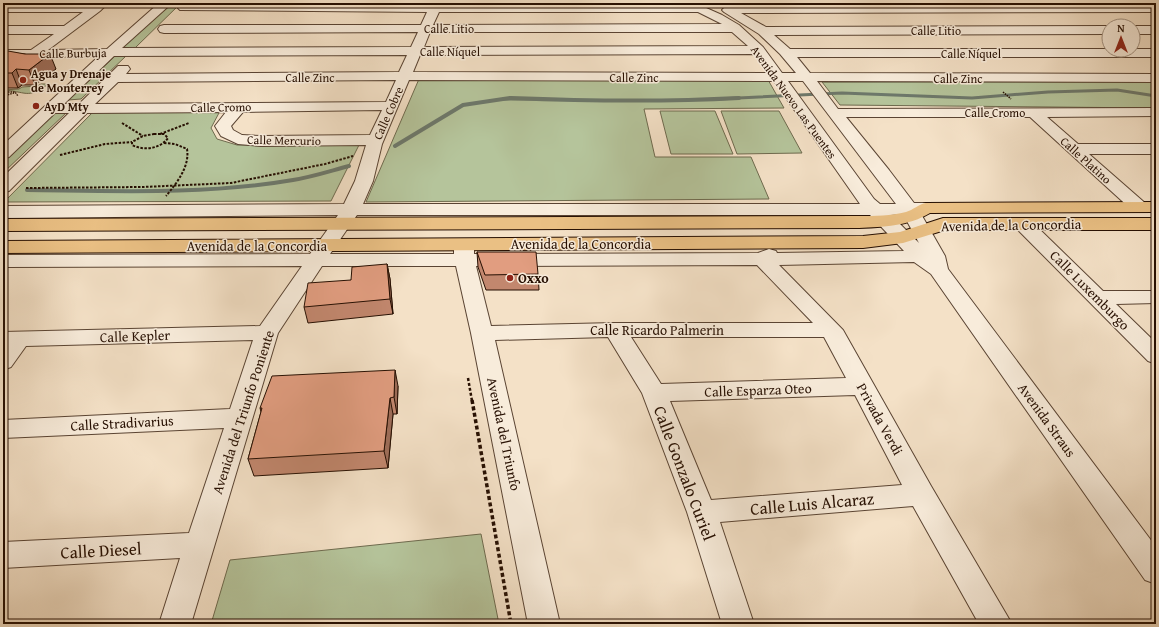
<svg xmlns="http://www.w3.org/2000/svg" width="1159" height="627" font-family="'Gentium Book Plus',serif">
<rect width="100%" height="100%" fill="#f4e1c7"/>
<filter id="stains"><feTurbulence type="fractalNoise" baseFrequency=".005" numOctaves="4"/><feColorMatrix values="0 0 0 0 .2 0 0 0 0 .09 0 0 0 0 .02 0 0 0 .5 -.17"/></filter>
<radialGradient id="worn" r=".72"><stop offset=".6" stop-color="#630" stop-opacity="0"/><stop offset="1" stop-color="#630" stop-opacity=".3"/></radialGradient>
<path fill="#b5c49b" stroke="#6e6a4e" d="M172,3H181L135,48H122Z
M115,56H126L81,99L68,100Z
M767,78L784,108L644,109L655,157H751L769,199L366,202L419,79Z
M822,82H1156V108L840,105Z
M41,84H48C28,100 25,91 3,90L19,89L22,87L37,86Z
M94,111H220L211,128L217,139L237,145H359L331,201L4,202Z
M660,111H715L733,154H671Z
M721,111H779L802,153L737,154Z
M67,112L3,173V162L55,113Z
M481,534L499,624H211L230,560Z"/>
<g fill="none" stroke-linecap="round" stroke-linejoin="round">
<path stroke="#6d786b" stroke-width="3" d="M503,99H537
M718,99L842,93L972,98L1048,92L1117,90L1156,96"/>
<path stroke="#6d786b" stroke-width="4" d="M511,98C587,101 663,102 739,98
M395,146L463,105L510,98
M27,190C115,191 206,195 293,180C312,177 330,171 349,166"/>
<defs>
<path id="minor" d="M98,3L103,4L105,6L100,11L48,50L107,49L159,3H172L122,48L411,47L418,32L164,33L160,32L158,29L160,26L164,25H421L427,12L180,10L178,8L180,6L184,5H431V3H443L442,5L683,6L680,3H695L722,15L739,25L763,47L782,73H796L780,54L759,34L724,12L722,10L724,8L1156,6V12L741,13L766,27L1109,26V34L774,35L790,49H1156V57H797L810,73L1156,74V82L817,81L838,109L1156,108V116L1047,117L1078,144H1156V154H1089L1145,203L1148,207L1145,211L1139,212L1133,211L1030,117H846L889,170L914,203H926L932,204L935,208L932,212L921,214L945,256L948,269L1156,547V584L1145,580L931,274L914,262L779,265L843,330L931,486L1012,624H979L913,506L720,522L754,624H722L687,512L642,393L608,337L495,340L560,624H528L471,333L456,266H322L278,333L191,624H159L180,558L3,568V542L189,533L224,428L3,438V420L230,409L253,340L26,346L11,367L3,370V332L260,326L302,266L3,267V255L310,254L338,215L3,218V206L344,204L355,181L366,145L261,146L238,144L221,136L215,126L226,112L87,113L9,191L3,192V177L69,113H55L9,157L3,159V145L99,56L3,58V50H31L54,34H3V26H64L83,12H3V6H92ZM439,12H698L722,24L433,25ZM430,32H732L748,46L424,47ZM755,54L769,73L413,72L420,55ZM407,55L399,72L126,74L130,69L128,66H118L79,104H64L114,56ZM396,80L386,102L95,104L118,82ZM409,80L774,81L860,204H363L373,181L382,144ZM788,81H803L896,204H880L874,199ZM382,110L370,135L261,136L242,135L233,130L231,126L243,112ZM903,214L919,243L891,215ZM357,215H870L904,251L777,253L776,251L769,249L758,253L474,254V246L471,242L464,240L457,242L454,246V254H330ZM757,265L813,323H615L491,326L476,266ZM631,337H824L846,378L661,384ZM855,395L902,485L711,500L670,401Z
M1133,26H1156V34H1133Z
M1023,218L1030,220L1103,291H1156V303L1116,304L1156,343V364L1148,361L1016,228L1014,224L1016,220Z"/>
<path id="major" d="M1156,202V212L930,213C909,226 883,227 859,228L3,231V219L859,216C875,216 891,216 906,212C913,210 919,204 926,203Z
M943,218H1156V230H945L903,243L863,248L3,253V241L863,236L900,232Z"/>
</defs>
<use href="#minor" stroke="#5a4433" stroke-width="2"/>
<use href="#major" stroke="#260f02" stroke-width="2"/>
<path stroke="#260f02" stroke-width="1.5" stroke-dasharray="1.5 1" stroke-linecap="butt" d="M3,92H15L18,96
M1003,92L1011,99
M3,96L14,93"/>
<path stroke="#260f02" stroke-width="2" stroke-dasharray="2.5 1.5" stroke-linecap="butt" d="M122,123L143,136
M154,134H164L168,138C160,149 144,151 132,145V142L143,136Z
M160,134L189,123
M164,143L175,144L187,149C190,166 177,183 166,196
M60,155L105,144L132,142
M26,188L143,187L231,183L325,164L353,156"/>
<path stroke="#260f02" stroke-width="2.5" stroke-dasharray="3 2" stroke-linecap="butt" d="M468,378L472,401"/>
<path stroke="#260f02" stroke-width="3.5" stroke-dasharray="4 2.5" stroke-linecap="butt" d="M472,400L511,624"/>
<use href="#minor" fill="#f8ecdb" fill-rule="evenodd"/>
<use href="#major" fill="#eac084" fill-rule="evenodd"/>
</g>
<path fill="#c2876e" stroke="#260f02" d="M3,52L25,54L56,69L35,85H22L18,88H3Z
M477,252L538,274L539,290H486L478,267Z
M387,264L390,279L393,314L308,323L304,307L351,280Z
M398,386L397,414H393L388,468L254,476L248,459L261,412L260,408Z"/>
<path fill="#9e6e5a" stroke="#260f02" d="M50,54L56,69L35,85L29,70Z
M16,69L22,85L18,88L12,73Z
M387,264L390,279L393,314L390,299Z
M395,370L398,386L397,414L394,397Z
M390,398L393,414L388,468L384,451Z"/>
<path fill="#e19d80" stroke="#260f02" d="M8,51L25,54H50L29,70L16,69L12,73H3V52Z
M477,252H536L538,274L485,275Z
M387,264L390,299L304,307L308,283L351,280L352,267Z
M395,370L394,397L390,398L384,451L248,459L262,408H260L272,376Z"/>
<g fill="#8f2418" stroke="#f8ecdb" stroke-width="1.5">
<circle cx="23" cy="80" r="4"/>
<circle cx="36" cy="106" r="4"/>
<circle cx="510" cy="278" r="4"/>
</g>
<g text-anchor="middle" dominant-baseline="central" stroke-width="3" stroke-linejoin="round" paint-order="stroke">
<g font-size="12" fill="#260f02" stroke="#f8ecdb">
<text x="449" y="28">Calle Litio</text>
<text x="936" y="30">Calle Litio</text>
<text x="450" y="51">Calle Níquel</text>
<text transform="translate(73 53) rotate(-1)">Calle Burbuja</text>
<text x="971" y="53">Calle Níquel</text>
<text x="310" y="77">Calle Zinc</text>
<text x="634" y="77">Calle Zinc</text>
<text x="958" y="78">Calle Zinc</text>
<text transform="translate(794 102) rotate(54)">Avenida Nuevo Las Puentes</text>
<text transform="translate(221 107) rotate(-1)">Calle Cromo</text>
<text x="995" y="112">Calle Cromo</text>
<text transform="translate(388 113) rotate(-66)">Calle Cobre</text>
<text transform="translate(284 140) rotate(1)">Calle Mercurio</text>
<text transform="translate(1086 160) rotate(42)">Calle Platino</text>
</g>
<g font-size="12" font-weight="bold" fill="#260f02" stroke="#f8ecdb" text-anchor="start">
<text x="31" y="73">Agua y Drenaje<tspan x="31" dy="14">de Monterrey</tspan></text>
<text x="44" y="106">AyD Mty</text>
</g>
<g font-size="14" fill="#260f02" stroke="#f8ecdb">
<text transform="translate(1011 225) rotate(-1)">Avenida de la Concordia</text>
<text x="581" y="244">Avenida de la Concordia</text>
<text x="257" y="246">Avenida de la Concordia</text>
<text transform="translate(1090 290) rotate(45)">Calle Luxemburgo</text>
<text x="657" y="330">Calle Ricardo Palmerin</text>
<text transform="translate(135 336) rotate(-2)">Calle Kepler</text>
<text transform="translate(758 390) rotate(-2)">Calle Esparza Oteo</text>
<text transform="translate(243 412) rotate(-72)">Avenida del Triunfo Poniente</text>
<text transform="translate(880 419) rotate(61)">Privada Verdi</text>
<text transform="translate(1047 420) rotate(54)">Avenida Straus</text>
<text transform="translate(122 423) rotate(-3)">Calle Stradivarius</text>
<text transform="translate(504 434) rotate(78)">Avenida del Triunfo</text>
</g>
<g font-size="14" font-weight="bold" fill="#260f02" stroke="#f8ecdb" text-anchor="start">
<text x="518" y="278">Oxxo</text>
</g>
<g font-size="17" fill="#260f02" stroke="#f8ecdb">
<text transform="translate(685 473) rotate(69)">Calle Gonzalo Curiel</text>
<text transform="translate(812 503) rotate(-5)">Calle Luis Alcaraz</text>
<text transform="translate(101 550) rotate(-3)">Calle Diesel</text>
</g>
</g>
<rect width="1159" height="627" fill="none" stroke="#f4e1c7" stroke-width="16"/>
<rect x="4" y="4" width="1151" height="619" fill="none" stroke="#260f02" stroke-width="2"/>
<rect x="8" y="8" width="1143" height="611" fill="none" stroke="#260f02"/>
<g transform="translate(1121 38)"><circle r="19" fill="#f8ecdb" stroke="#a49484"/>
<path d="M0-3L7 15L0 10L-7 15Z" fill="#8f2418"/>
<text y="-6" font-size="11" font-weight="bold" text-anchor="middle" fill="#260f02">N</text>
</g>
<rect width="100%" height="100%" filter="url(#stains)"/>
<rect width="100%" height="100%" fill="url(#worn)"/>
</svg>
